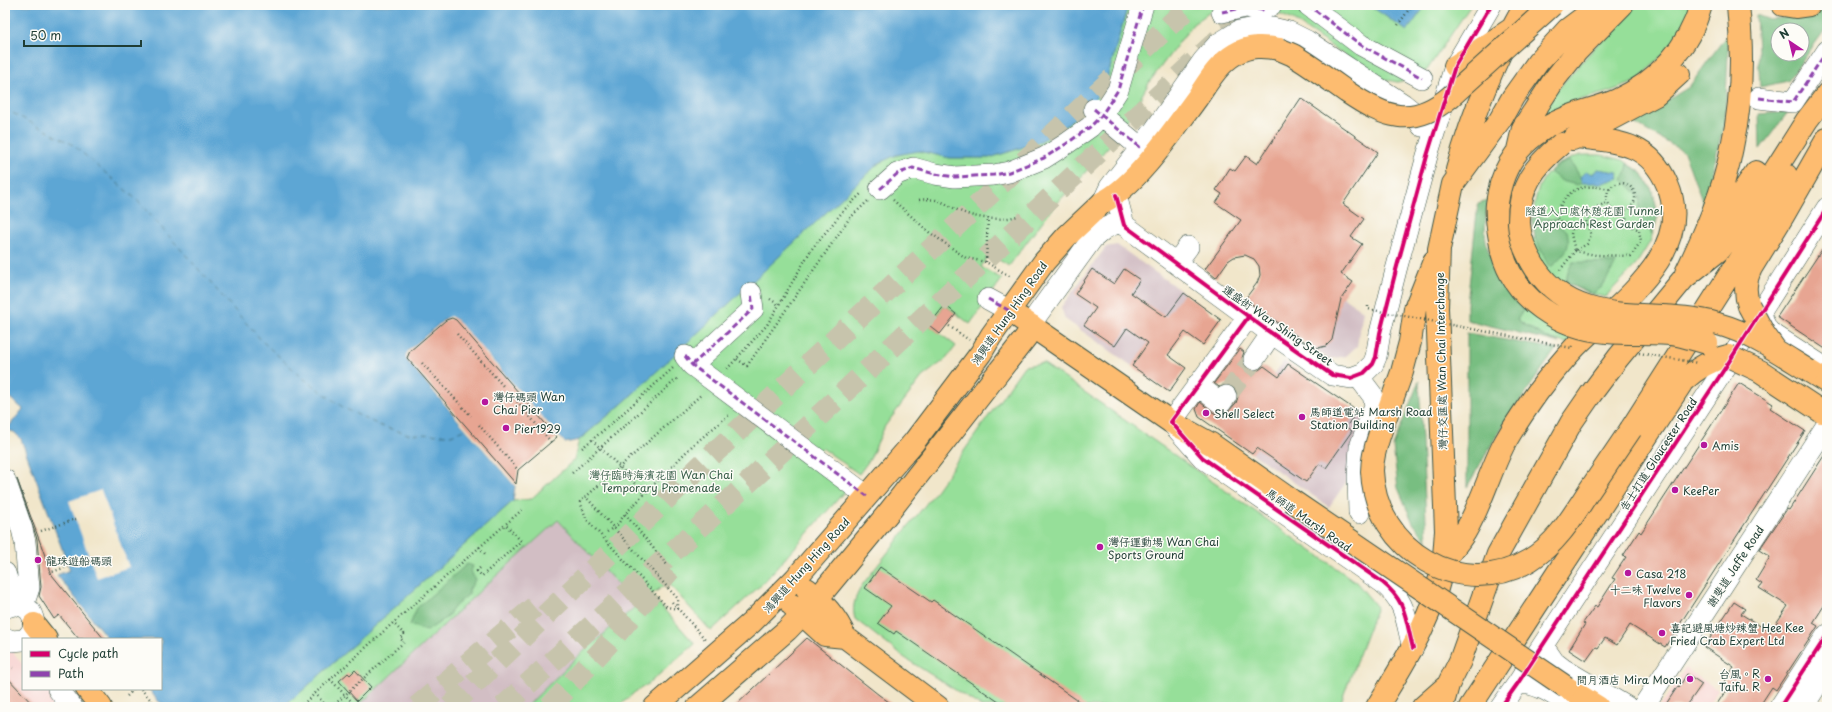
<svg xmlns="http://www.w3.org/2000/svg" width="1832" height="712" font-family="'Playpen Sans','LXGW WenKai TC',sans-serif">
<rect width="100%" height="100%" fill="#fdfcf7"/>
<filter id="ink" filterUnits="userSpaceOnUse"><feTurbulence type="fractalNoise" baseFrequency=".025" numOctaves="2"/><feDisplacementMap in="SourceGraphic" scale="8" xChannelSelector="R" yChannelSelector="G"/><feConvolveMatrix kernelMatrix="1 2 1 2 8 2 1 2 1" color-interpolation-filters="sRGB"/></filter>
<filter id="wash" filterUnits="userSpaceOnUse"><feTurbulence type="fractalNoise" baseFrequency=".012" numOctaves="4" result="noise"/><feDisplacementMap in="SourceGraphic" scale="16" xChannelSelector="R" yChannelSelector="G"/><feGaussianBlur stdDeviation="0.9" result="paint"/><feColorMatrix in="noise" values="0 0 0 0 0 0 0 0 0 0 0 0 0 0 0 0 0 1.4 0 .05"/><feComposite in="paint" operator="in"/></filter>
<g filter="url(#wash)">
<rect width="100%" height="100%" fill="#f1e6ca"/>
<path fill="#f7d0ce" d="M5,641L23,665V689H48L61,707H5Z
M1685,668L1718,690L1707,707H1660Z"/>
<path fill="#d2bec4" d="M1117,245L1184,293L1132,366L1065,319L1061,307L1106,247Z
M1291,261L1363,311L1357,346L1346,356L1329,359L1258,309Z
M1284,361L1365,417L1351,475L1329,507L1229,437Z
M558,520L615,581L636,606L576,658L526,707H422L416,700L407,707H357L484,587Z"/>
<path fill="#96df99" stroke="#5a8e66" d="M1128,5H1220L1193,24L1150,81L1130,116L1110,145L1051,210L1009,266L989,254L981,267L1002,279L970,324L945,305L929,325L956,346L946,359L922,377L885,426L870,459L859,474L822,448L809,460L846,490L764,582L711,631L668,583L651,595L695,644L648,684L635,692L618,707H526L576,658L636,606L615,581L558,520L484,587L357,707H282L302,691L513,501L531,499L574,460L579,440L623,403L875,166L891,157L908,152L919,151L950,158H989L1037,143L1105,86Z
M1259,5H1471L1427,70L1414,79L1397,82L1378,78L1293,20Z
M1637,5H1694L1685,30L1638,81L1608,92L1572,102L1542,116L1550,98L1618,21Z
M1580,155H1601L1623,160L1642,173L1653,192L1658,216L1650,242L1635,266L1605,297L1587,293L1566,283L1536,317L1554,329L1573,337L1570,344L1545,337L1517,320L1523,310C1508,294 1499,276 1491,256L1535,238C1532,212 1533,181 1557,165C1564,161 1573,158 1580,155Z
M1043,363L1356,582L1377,607L1339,707H982L905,658L855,619C851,605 856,596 863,584L933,495L1024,366Z"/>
<path fill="#78be81" stroke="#4c7e5a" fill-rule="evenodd" d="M1827,10V27L1788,81L1760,87L1756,15L1770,20ZM1778,30H1802V54H1778Z
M1729,32L1725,119L1704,206L1684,152L1632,122L1689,87Z
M1788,112L1760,149L1759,114Z
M1570,160L1582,180V183L1577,185L1562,181L1550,172L1559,165Z
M1628,164L1642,173L1653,192L1658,216L1652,234C1647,226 1640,221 1635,213L1639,208L1640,197L1622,179L1626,174Z
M1488,200C1487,210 1485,221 1485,231C1486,258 1505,291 1523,310L1517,320L1545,337L1560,343L1467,320V304L1478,203Z
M1537,217L1555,220L1567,231C1572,253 1561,254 1551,268L1548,265L1535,238L1532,218Z
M1573,262L1616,263L1602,287L1592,294L1566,283L1568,271Z
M1467,333L1556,349L1500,430L1467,487Z
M1419,381L1427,541L1413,523L1398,488L1393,446Z
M467,564L473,566L471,571L475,580L469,590V594L455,606L447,617L427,631L410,625L417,608Z"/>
<path fill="#5da6d4" stroke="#3e7284" d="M5,5H1128L1105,86L1089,106L1059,131L1037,143L989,158H950L919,151L896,155L879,163L623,403L579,440L565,443L457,320L452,317L446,318L408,351L406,355L408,362L515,486L513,501L302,691L282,707H167L157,700L149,689H161V639H108L57,575L70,570L21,439L14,432L6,430L23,409L5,394Z
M1369,5H1426L1407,31Z
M1598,169L1617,172L1619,178L1603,183H1582L1580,177L1586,171L1592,174Z"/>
<path fill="#f1e6ca" d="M450,316L457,320L565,443H562L456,321L452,319L447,320L410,352L408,358L516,484L515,486L406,359V355L408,351Z
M101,490L129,567L97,578L69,501Z"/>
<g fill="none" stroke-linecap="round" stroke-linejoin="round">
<path stroke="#35626c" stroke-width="1" stroke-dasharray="5 4" stroke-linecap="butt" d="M5,109L72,144L137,200L263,342L304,379L344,408L381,426L408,434L451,435L466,429"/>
</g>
<g id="blocks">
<path fill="#e7a592" d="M1301,98L1378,152L1343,204L1364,219L1351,237L1362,244L1341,274L1353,282L1341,299L1332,340L1326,346L1318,348L1312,347L1245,299L1257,283L1260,275L1259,266L1254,259L1245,255L1234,257L1228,261L1216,278L1205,269L1241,220L1216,203L1222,194L1216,190L1230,168L1235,171L1246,156L1257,164Z
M1827,242V350L1777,317Z
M1092,269L1114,284L1124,269L1140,280L1131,293L1166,317L1184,293L1221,320L1203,345L1185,332L1168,355L1186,368L1169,392L1132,366L1148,343L1127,328L1115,346L1084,325L1096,308L1075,294Z
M945,305L956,314L940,334L929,325Z
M452,318L456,320L557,437L518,470L516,484L407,358L410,351L446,320Z
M1240,349L1244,352L1242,358L1243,364L1248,369L1253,371L1259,370L1264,366L1279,377L1288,364L1357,411L1346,427L1352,431L1326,468L1319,464L1306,482L1257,448L1252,454L1199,417L1196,409L1200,402L1214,413L1220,415L1226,414L1236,403L1238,397L1237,391L1233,386L1227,384L1219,387L1214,383Z
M1739,383L1773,404L1770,408L1805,431L1665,647L1630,625L1617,645L1605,638L1598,648L1596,647L1586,661L1569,650L1585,624L1583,623L1595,606L1597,607L1615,579L1612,578L1626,557L1623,556L1639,531L1641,533Z
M1827,451V601L1813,623L1818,626L1776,690L1772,687L1759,707H1715L1727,689L1722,686L1734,667L1704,647L1734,602L1745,609L1741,614L1770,632L1788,606L1759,588L1762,584L1756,580L1770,557L1759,550L1787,509L1789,510Z
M17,479L52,575L104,639H79L59,615L54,619L39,596L41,587L37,539Z
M880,567L931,602L933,600L1087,707H1006L896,631L894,634L878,623L891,606L865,588Z
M807,638L879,695L896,707H734Z
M355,670L371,687L357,701L339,681L348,673L350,675Z
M1687,674L1702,684L1686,707H1664L1678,686L1679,687Z
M5,675L35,707H5Z"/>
</g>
</g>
<g filter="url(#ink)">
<use href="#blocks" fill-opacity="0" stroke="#3e564a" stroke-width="1"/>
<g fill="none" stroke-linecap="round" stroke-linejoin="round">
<path stroke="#c7c4ac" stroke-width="21" stroke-dasharray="21 10" stroke-linecap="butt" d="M1226,396L1254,359"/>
<path stroke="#c7c4ac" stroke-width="22" stroke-dasharray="22 11" stroke-linecap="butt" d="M417,707L538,604
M450,707L711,456L1191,5
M503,707L734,496L1255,5
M550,707L607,645L670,570"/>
<defs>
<path id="minor" d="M1308,5L1361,45L1422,78
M1222,12L1246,7L1262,10L1271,5
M1759,98L1793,102L1827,51
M1094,109L1141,148
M880,189L897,174L913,168L935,174L955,177L994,175L1009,172L1044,158L1066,144L1090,127L1101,116L1118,90L1143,5
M1116,195L1124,225L1264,328L1332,375L1351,378L1364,373L1373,364L1376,357L1380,333L1396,270L1427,156L1455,66L1491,5
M1103,202L1110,187L1154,131L1203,61L1218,44L1239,31L1260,27L1272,28L1289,32L1307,41L1403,104L1413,112L1422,126
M1176,263L1188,247
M988,299L1010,311
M1249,316L1171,422L1203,458L1382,582C1407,602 1405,618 1413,648
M1763,321L1768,331L1827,369
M1032,326L1037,315L1092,239L1104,229L1110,226L1117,223L1124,225
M685,356L692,365L867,496
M1254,359L1272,333
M692,365L753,309L751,293
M1358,376L1373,396L1375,405L1360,447L1358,477L1359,513
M1197,385L1221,403L1226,396
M5,480L22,529L25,542L29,588L23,606
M5,573L15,605
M5,608C14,603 22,604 30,611C36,622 35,631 25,639
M5,638L12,641L23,640
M1543,646L1554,662L1563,669L1627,707
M1518,683C1540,683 1555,696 1573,707
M58,689L72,707
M1501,707L1518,683L1725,368L1827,208
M1643,707L1827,425
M1780,707L1827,635
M1803,707L1827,669"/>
<path id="major" d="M1020,318L1171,422L1211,444L1291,500
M807,589C823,603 837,617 845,637
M792,605L825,635L845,637L938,707
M34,624L46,639
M1566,687L1598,707
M87,689L101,707
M655,707L751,623L795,579L914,442L981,353L991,336L1044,262L1067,236L1103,202
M698,707L787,630L818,598L889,512L1026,337L1032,326"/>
<path id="highway" d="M1783,5L1795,7L1809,5
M1455,66L1510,30
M1573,139L1656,95L1679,74
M1518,150L1523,128L1554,80L1577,51L1622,5
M1457,170C1473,112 1496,57 1525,5
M1103,202C1137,185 1174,129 1197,98C1208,82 1218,64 1235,54C1249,45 1264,46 1279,49
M1714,227L1731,209L1756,172
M1502,252C1500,237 1495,219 1497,204C1502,160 1527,133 1568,117C1584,110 1601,107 1617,100C1657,82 1689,48 1701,5
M1686,273C1705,233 1724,191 1732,147C1742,101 1743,52 1738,5
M1749,306C1744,292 1745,281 1751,268L1783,216L1827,139
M1809,371L1827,382
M1631,429L1746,249L1769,210L1786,175
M1380,433L1402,372L1410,342L1415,309L1434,261
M1444,561C1451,551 1459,542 1465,532C1481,505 1489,474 1503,446C1513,427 1525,410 1537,393C1549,377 1562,361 1576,346C1616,305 1697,252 1667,184C1649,142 1618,142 1577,137
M1377,707C1405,661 1435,616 1443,562C1445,551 1445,541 1446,531L1437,308L1439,249L1453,184L1500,120L1513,97L1538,62L1568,29L1600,5
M1423,707L1448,685
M1442,707L1448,685L1460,661L1498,554L1571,423L1591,394L1618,358L1684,278L1718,251L1733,231L1774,172L1807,120L1827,94
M1470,707L1683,381C1696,369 1710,360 1728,356"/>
</defs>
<use href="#minor" stroke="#3e564a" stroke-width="22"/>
<use href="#major" stroke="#3e564a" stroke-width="24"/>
<use href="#highway" stroke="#3e564a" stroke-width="24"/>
<path stroke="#3e564a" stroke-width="2.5" stroke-dasharray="1 3" stroke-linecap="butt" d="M1398,25L1412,5
M1607 197a14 14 0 1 1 28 0a14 14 0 1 1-28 0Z
M893,200L929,232L966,258L986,262L1011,277
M919,200C941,197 943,204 962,212C978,219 1001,221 1017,216
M1586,224L1572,229L1555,217C1567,188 1579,183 1610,189
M1572,229L1571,234L1575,251L1587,244L1591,235L1586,220L1595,208L1608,202
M986,262L988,217
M1560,270L1575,251L1596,255L1631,256L1641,241L1639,230L1628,224L1624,211
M770,299L779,305L811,250L844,210L862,193
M949,326L969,340
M457,334L504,387
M737,359L747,366L849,219L868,201
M422,363L471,416
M727,369L767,325L779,305
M512,395L551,442
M479,425L518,470
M592,440L620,467L644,494
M582,448L611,424L673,368
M572,473L679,377
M585,496L678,599V609
M625,514L668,566
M41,531L76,519
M607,532L617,525L625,514L692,446L729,415
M479,547L486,555
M480,568L477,571L482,576L521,541L505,524
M49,573L90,559
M672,602L705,639
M678,609L667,607L587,520L580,502L702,394
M5,666L13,668
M330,679L345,695L404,642L400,638L404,634L393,623
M141,689L157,707
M315,693L327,707
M127,696L134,689
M144,707L151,701
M300,707L393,623L523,509
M332,707L345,695L351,701"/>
<use href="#minor" stroke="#fff" stroke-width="21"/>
<use href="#major" stroke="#fdbc6f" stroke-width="22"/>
<use href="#highway" stroke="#fdbc6f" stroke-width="22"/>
<defs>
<path id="major-bridge" d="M1291,500L1566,687"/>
<path id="highway-bridge" d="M1279,49L1293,55C1312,67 1329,79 1347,92C1384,117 1412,129 1450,97L1552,5
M1561,144C1534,166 1518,188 1519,224C1520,241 1527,255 1536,269C1579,333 1655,305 1718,324C1751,333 1780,353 1809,371
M1502,252C1515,300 1560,328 1607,332C1630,334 1655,332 1678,335C1687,337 1697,340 1707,343
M1749,306L1764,334L1774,348
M1728,356L1760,371L1822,412
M1380,433C1376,445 1372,458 1372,471C1375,550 1461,602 1530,560C1556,544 1571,519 1587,494C1602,472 1616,451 1631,429"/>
</defs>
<use href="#major-bridge" stroke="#3e564a" stroke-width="24" stroke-linecap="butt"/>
<use href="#highway-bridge" stroke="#3e564a" stroke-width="24" stroke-linecap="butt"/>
<path stroke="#3e564a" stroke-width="2.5" stroke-dasharray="1 3" stroke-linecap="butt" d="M1368,306V309L1572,348L1573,344
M1639,353L1698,363"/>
<use href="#major-bridge" stroke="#fdbc6f" stroke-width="22"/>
<use href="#highway-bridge" stroke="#fdbc6f" stroke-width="22"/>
<path stroke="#8e44ad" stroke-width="3" stroke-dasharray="6 3" stroke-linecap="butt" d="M1308,5L1361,45L1422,78
M1222,12L1246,7L1262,10L1271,5
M1759,98L1793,102L1827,51
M1094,109L1141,148
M880,189L897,174L913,168L935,174L955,177L994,175L1009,172L1044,158L1066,144L1090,127L1101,116L1118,90L1143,5
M988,299L1010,311
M685,356L692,365L867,496
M692,365L753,309L751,293"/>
<defs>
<path id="cycleway" d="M1116,195L1124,225L1264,328L1332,375L1351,378L1364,373L1373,364L1376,357L1380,333L1396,270L1427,156L1455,66L1491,5
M1249,316L1171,422L1203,458L1382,582C1407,602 1405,618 1413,648
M1501,707L1518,683L1725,368L1827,208
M1780,707L1827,635"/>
</defs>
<use href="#cycleway" stroke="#fdfcf7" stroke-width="6"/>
<use href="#cycleway" stroke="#d6006c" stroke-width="4"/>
</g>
</g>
<g fill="#b5179e" stroke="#fdfcf7" stroke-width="1.5">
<circle cx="485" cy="402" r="4"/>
<circle cx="1206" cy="413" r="4"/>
<circle cx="1302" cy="417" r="4"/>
<circle cx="506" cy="428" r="4"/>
<circle cx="1704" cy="445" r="4"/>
<circle cx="1675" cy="490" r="4"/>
<circle cx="1100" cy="547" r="4"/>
<circle cx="38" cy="560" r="4"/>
<circle cx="1628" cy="573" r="4"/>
<circle cx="1689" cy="595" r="4"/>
<circle cx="1662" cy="633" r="4"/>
<circle cx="1690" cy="679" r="4"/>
<circle cx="1768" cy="679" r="4"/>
</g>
<g text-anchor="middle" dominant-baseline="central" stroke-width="3" stroke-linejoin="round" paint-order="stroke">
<g font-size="11" fill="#375d48" stroke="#fdfcf7">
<text x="1594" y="210">隧道入口處休憩花園 Tunnel<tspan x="1594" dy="13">Approach Rest Garden</tspan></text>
<text x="661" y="474">灣仔臨時海濱花園 Wan Chai<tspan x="661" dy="13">Temporary Promenade</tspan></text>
</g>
<g font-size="11" fill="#1f3d34" stroke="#fdfcf7">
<text transform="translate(1009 313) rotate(-55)">鴻興道 Hung Hing Road</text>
<text transform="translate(1278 325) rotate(35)">運盛街 Wan Shing Street</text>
<text transform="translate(1441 361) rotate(-91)">灣仔交匯處 Wan Chai Interchange</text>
<text transform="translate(1658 454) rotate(-57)">告士打道 Gloucester Road</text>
<text transform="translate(1309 520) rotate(35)">馬師道 Marsh Road</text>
<text transform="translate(806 565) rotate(-48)">鴻興道 Hung Hing Road</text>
<text transform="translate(1735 566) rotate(-57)">謝斐道 Jaffe Road</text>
</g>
<g font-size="11" fill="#1f3d34" stroke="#fdfcf7" text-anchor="start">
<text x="493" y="396">灣仔碼頭 Wan<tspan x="493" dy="13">Chai Pier</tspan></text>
<text x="1310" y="411">馬師道電站 Marsh Road<tspan x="1310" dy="13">Station Building</tspan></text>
<text x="1214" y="413">Shell Select</text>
<text x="514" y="428">Pier1929</text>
<text x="1712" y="445">Amis</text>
<text x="1683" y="490">KeePer</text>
<text x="1108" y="541">灣仔運動場 Wan Chai<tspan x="1108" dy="13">Sports Ground</tspan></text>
<text x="46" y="560">龍珠遊船碼頭</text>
<text x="1636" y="573">Casa 218</text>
<text x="1681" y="589" text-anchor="end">十二味 Twelve<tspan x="1681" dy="13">Flavors</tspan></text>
<text x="1670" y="627">喜記避風塘炒辣蟹 Hee Kee<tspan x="1670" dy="13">Fried Crab Expert Ltd</tspan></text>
<text x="1760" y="673" text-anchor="end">台風。R<tspan x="1760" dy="13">Taifu. R</tspan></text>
<text x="1682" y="679" text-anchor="end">問月酒店 Mira Moon</text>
</g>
</g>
<rect width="1832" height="712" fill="none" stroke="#fdfcf7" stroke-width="20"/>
<rect x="22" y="638" width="140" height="52" fill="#fdfcf7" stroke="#a4b0a9"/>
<rect x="30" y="651" width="20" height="6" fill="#d6006c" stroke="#a4b0a9"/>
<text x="58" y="658" font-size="12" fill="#1f3d34">Cycle path</text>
<rect x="30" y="671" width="20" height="6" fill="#8e44ad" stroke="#a4b0a9"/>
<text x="58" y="678" font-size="12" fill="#1f3d34">Path</text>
<g transform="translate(1790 42) rotate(325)"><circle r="19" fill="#fdfcf7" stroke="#a4b0a9"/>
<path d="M0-3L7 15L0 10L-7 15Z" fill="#b5179e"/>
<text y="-6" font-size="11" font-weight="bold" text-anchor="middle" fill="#1f3d34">N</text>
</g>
<path d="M24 40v6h117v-6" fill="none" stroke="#1f3d34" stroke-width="2"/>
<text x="30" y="40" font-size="12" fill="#1f3d34" stroke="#fdfcf7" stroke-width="3" paint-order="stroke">50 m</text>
</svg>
